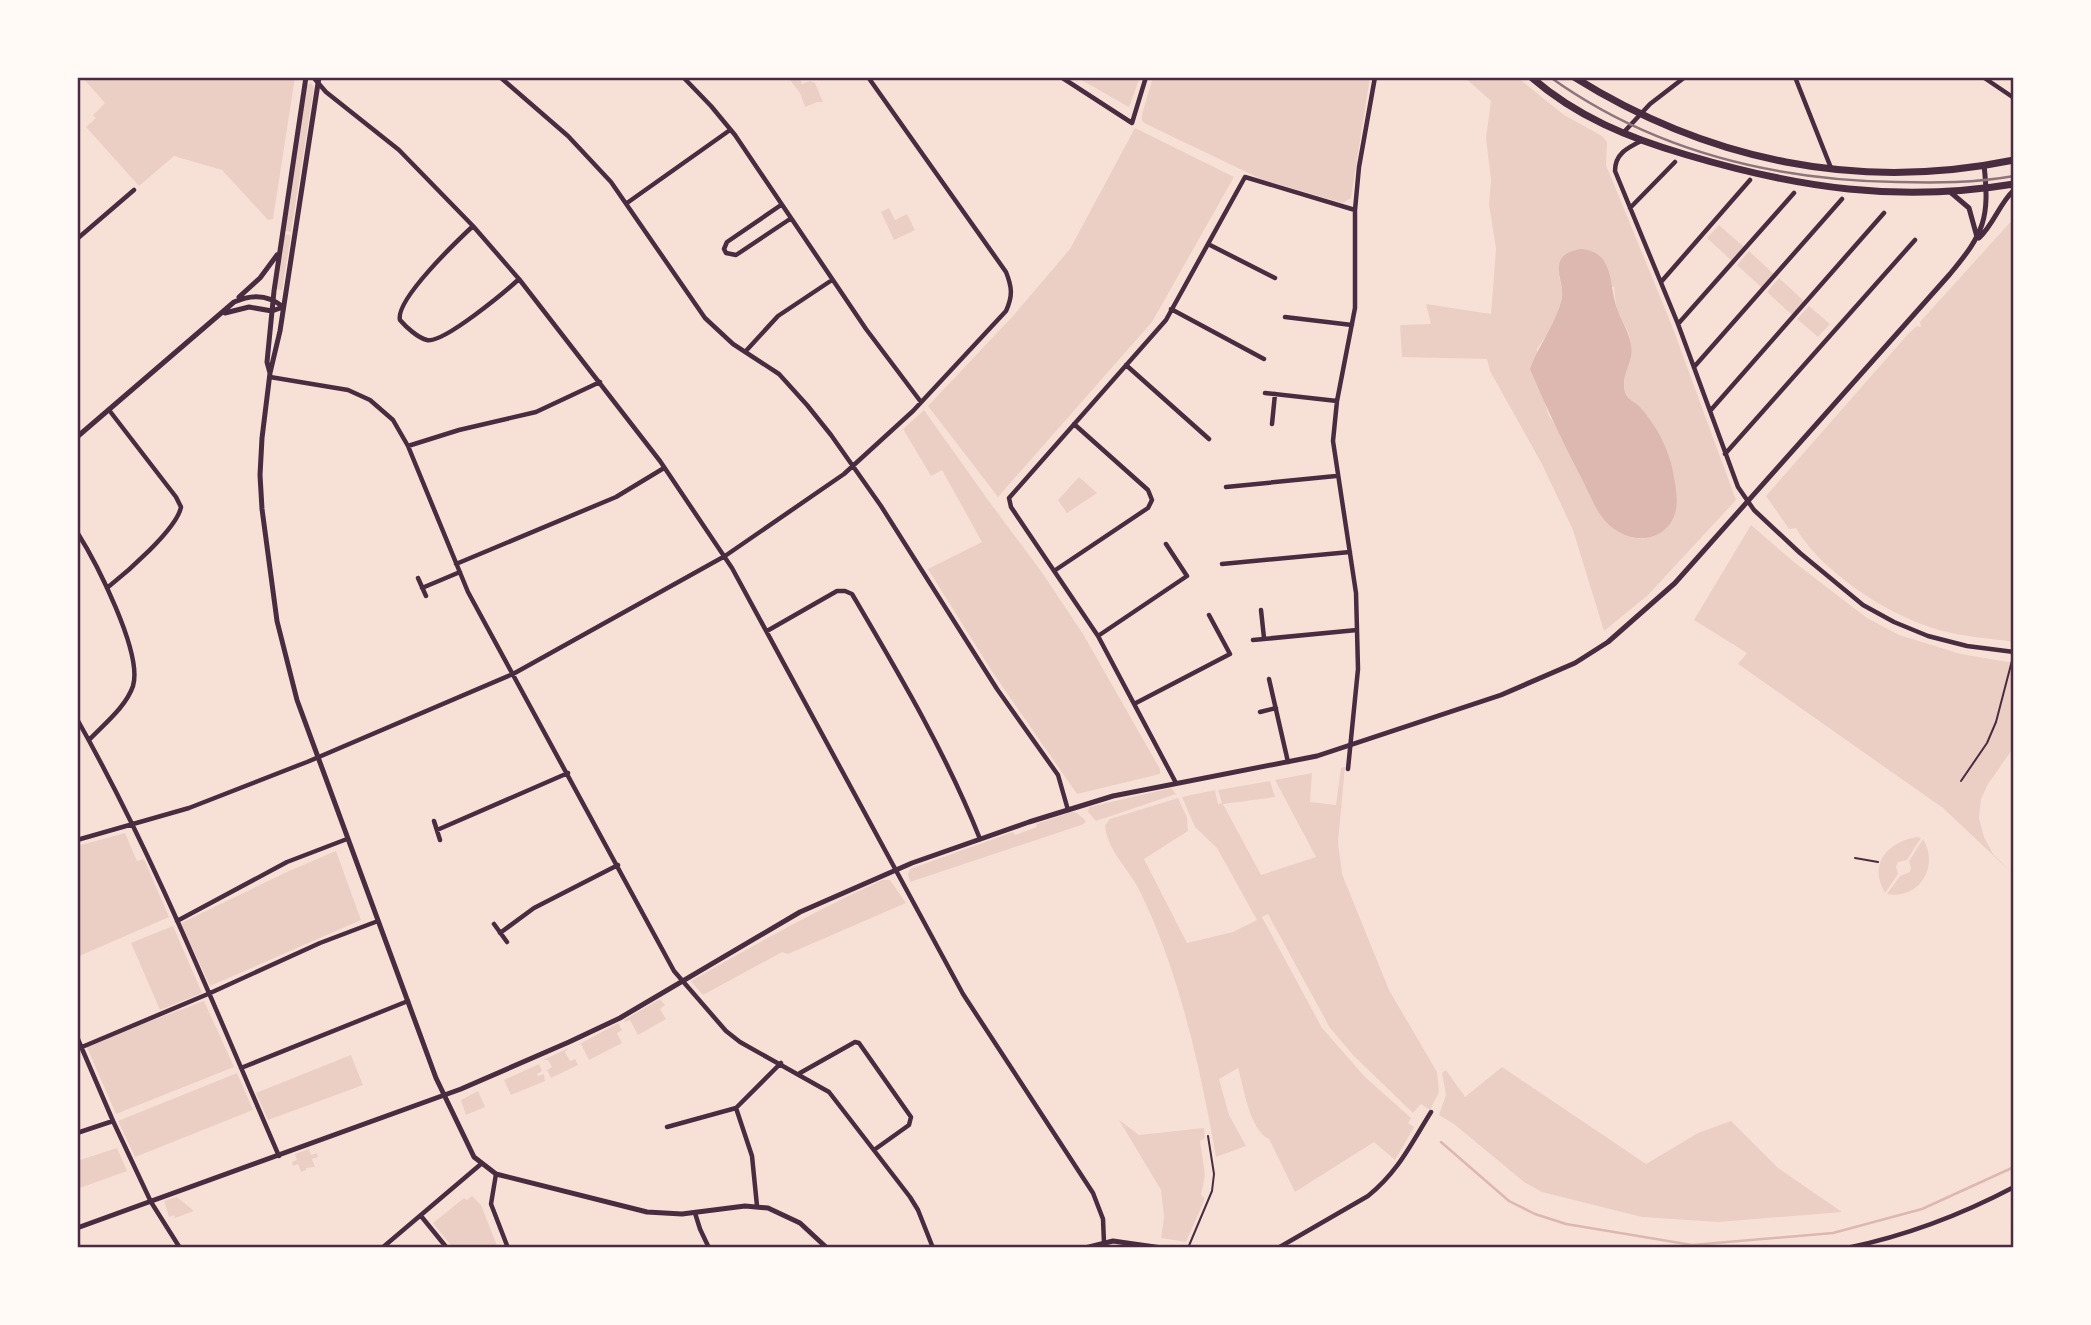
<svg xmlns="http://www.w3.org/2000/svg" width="2091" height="1325" font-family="Jost,sans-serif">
<rect width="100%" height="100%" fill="#f7e1d7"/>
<path fill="#ebcfc5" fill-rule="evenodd" d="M82,77H295L273,219L268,220L222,170L174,156L139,186L86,127L96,118L93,115L105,103Z
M799,77L802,84L810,81L815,83L823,102H817L805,107L800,93L790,80Z
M1076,77H1140L1129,107Z
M1153,77H1370L1351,198L1343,203L1263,180L1144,123L1142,120V114Z
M1464,77H1517L1564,115L1602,136L1607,142L1606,165L1672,326L1736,500L1648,595L1604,631L1573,530L1542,464L1490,371L1487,359L1402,357L1400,325L1431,324L1426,304L1491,314L1496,249L1489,204L1491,180L1486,138L1491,101ZM1559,276L1614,287C1615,294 1615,302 1617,309C1620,319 1628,328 1630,338C1633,358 1621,373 1625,391C1626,397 1641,409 1646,415C1685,465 1670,481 1654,536L1643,539L1631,537L1549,416L1541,391L1537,349L1554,324L1563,294Z
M311,83L314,87L291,232L285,231L307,85Z
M1135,128L1234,177L1152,322L998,497L928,406L1013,316L1070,249Z
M889,208L895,220L907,214L915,230L894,240L881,212Z
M2014,218V642C1990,638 1963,637 1939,630C1890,616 1822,573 1796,528L1789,529L1766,496L1908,334L1917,326L1921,327L1920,322Z
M1719,225L1744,247L1732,261L1707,238Z
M284,234L291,235L282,290L276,289Z
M1749,251L1774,274L1762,288L1737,265Z
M1779,278L1804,301L1792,315L1767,292Z
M1809,306L1830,324L1818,337L1797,319Z
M924,410L988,500L1041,571L1083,634L1160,769V774L1077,794L993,673L928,569L982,542L942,470L931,476L903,429Z
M1079,477L1097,493L1067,513L1058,500Z
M1751,525L1794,562L1867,618L1899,635L1961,654L2014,663V747L1988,784L1981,799L1979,818L1984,837L1993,854L2014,875L1943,808L1738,664L1747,653L1694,620Z
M1345,767L1338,842L1342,874L1389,990L1437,1072L1439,1092L1430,1110L1421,1104L1413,1113L1354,1056L1330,1028L1268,914L1262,917L1322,1028L1365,1077L1411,1118L1408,1123L1414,1127L1395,1160L1374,1142L1295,1192L1269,1139C1249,1130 1244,1087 1238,1068L1219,1079L1229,1115L1246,1146L1216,1157C1202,1077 1184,995 1153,920C1148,909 1143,897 1137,886C1127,868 1106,847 1105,825L1110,819L1178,798L1187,818L1188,831L1144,859L1187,943L1233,932L1257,920L1217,848L1195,827L1182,797L1215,790L1218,804L1222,803L1218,790L1270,781L1275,797L1223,804L1261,875L1316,857L1275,780L1312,773L1310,802L1336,805L1341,768Z
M1171,788L1176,794L1096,821L1088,812L1089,807Z
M1072,812L1077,813L1086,821L1084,824L910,882L908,874L910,869L1013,832L1015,835L1037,827L1036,824Z
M125,833L137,861L144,859L169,917L77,957V846Z
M1916,837L1921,838L1907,860L1898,862L1896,867L1898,874L1885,893C1868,864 1887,843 1916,837Z
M1923,839C1940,866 1919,900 1887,894L1900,876L1910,872L1911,868L1909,861Z
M336,851L361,920L210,986L181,923L289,871Z
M882,880H890L906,903L788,954L782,952L703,995L691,981C754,945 816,910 882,880Z
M173,926L202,993L160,1010L131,943Z
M660,999L665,1005L660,1009L666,1019L638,1035L630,1020L625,1022L624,1020Z
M204,1001L234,1067L116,1114L86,1045Z
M618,1023L622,1030L617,1033L622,1043L589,1060L581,1044L576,1046Z
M569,1048L565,1052L570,1061L575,1059L578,1065L551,1078L547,1070L552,1067L548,1060H543Z
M351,1055L363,1085L268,1120L256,1093Z
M539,1064L542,1071L537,1074L538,1076L544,1074L545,1081L511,1095L504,1080Z
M1502,1067L1646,1164L1698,1133L1731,1121L1778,1168L1842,1212L1718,1222L1642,1217L1542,1192L1524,1182L1454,1124L1439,1115L1446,1095L1442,1073L1446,1070L1465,1097Z
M237,1073L253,1110L135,1157L118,1121Z
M478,1091L485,1107L466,1115L461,1100Z
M1119,1120L1139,1135L1204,1128L1205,1138L1200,1141L1205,1175L1201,1195L1204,1197V1201L1186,1242L1161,1238L1164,1217L1161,1190Z
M117,1148L127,1171L77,1189V1161Z
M309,1149L311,1155L317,1153L318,1157L312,1159L315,1167L306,1168V1170L301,1172L298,1164L293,1166L292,1162L297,1160L295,1154Z
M472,1196L481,1205L498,1248H453L433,1223L464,1198L467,1200Z
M177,1197L194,1211L175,1218L174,1215L169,1217L164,1201Z"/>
<path fill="#dcb8b0" d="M1580,249C1616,251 1608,287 1618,311C1623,325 1634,339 1631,356C1629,368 1621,378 1625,392C1627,399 1635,402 1640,407C1657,427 1668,446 1673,472C1677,493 1682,516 1663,531C1643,546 1616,536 1602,517C1594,506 1588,491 1582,479C1563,443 1546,407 1530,369C1539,344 1556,324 1562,298C1564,285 1555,272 1561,259C1566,252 1573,251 1580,249Z"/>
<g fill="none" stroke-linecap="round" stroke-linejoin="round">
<path stroke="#dcb8b0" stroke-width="2.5" d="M1441,1142L1509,1201L1535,1214L1566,1224L1692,1245L1833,1233L1922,1209L2014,1167"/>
<path stroke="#4a2c40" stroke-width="2" d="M1961,781L1987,743L1996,722L2014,653
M1855,858L1878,862
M1188,1248L1212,1191L1214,1174L1208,1136"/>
<path stroke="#4a2c40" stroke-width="4.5" d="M313,77L326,92L399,150L473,226L519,279L660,461L732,568L963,994L1093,1193L1103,1219L1104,1243
M500,77L568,136L611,182L705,318L733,344L779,374L807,405L831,435L881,506L997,689L1058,775L1068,810
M683,77L711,106L735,135L866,329L921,402
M1061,77L1132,123L1146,77
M1795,77L1831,168
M1983,77L2014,98
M1624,132L1650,104L1685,77
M1641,141C1627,148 1615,154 1615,171L1678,324L1738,487L1754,510L1800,553L1863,605L1894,622L1928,636L1967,646L2014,652
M627,203L730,130
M781,205L727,242L724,249L726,253L736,255L790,219
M1630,208L1675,162
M473,226C457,241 395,300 400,320C406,327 418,338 427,340C443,344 506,291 519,279
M77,239L134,190
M1208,244L1275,278
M1661,282L1750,180
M1171,309L1264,359
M1285,317L1352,325
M1678,324L1794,193
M745,352L778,316L832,280
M1126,365L1209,439
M1694,367L1842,199
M270,377L348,390L370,400L393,420L408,446L468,592L674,971L726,1031L740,1042L829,1092L910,1197L918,1210L933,1248
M1265,393L1337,401
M1710,411L1884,213
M1272,424L1275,394
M408,446L459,430L536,412L600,382
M1725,454L1915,240
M1226,487L1336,476
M77,532C96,562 143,653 133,686C126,707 103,725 89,740
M456,564L616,497L664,468
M1222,564L1350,552
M1054,571L1148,508L1152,500L1148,490L1074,424
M418,578L426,596
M107,588C126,573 177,529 181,507L176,497L109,410
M422,588L460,572
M1261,610L1264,638
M767,631L837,591H845L852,594C899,674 946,753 980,839
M1098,636L1187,576L1166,544
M1253,640L1357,630
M1269,679L1288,762
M1134,704L1230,654L1209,615
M1260,712L1276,708
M77,719C156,859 215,1009 279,1156
M1348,769L1358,669L1357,630L1356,593L1333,441L1337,401L1355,308V210L1359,167L1375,77
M1176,783L1098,636L1011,507L1009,498L1166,320L1245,177L1355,210
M434,821L440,840
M437,830L568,773
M77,840L189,808L307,762L513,674L725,556L844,474L913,411L1006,311C1013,296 1012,287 1006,272L868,77
M177,921L287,862L347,839
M494,924L507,942
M500,933L534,908L618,865
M77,1037L113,1121L151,1202L180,1248
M82,1047L208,994L320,943L378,921
M241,1068L408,1001
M800,1073L855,1042L859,1043L911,1117L909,1125L874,1150
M736,1108L752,1156L757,1206
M667,1127L736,1108L781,1063
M77,1133L113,1121
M496,1174L491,1204L508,1248
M695,1213L700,1229L709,1248
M421,1216L447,1248
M382,1248L481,1164
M1278,1248L1368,1196C1398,1172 1411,1144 1431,1112
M1847,1248C1905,1236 1961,1215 2014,1187"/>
<path stroke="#4a2c40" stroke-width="5" d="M319,77L280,331L270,373L262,438L260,475L262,509L277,621L297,700L436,1078L474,1157L496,1174L647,1212L682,1214L745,1206L768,1208L800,1223L827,1248
M1949,191L1969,208L1977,237
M1979,238C1994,224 1999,204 2014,190
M239,297L260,278L277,255
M225,313L249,307L272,311L283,307
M270,373L267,362L274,291L306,77
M77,437L234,302C252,294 268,294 283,307
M77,1228L461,1089L569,1042L620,1018L800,912L912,863L1029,822L1113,796L1317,756L1501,695L1575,663L1608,642L1675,583L1950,274C1984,233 1990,219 1984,165
M1085,1248L1113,1241L1162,1248"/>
<path stroke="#4a2c40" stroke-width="7" d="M1531,77C1577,117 1629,138 1687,155C1798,188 1898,203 2014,184
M1574,77C1708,161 1858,192 2014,160"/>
<path stroke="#8f747c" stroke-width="2.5" d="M1550,77C1653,151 1772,180 1897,182C1936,183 1975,183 2014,176"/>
</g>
<rect width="2091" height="1325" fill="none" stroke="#fffaf5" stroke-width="158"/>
<rect x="79" y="79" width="1933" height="1167" fill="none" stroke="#4a2c40" stroke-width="2.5"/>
</svg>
